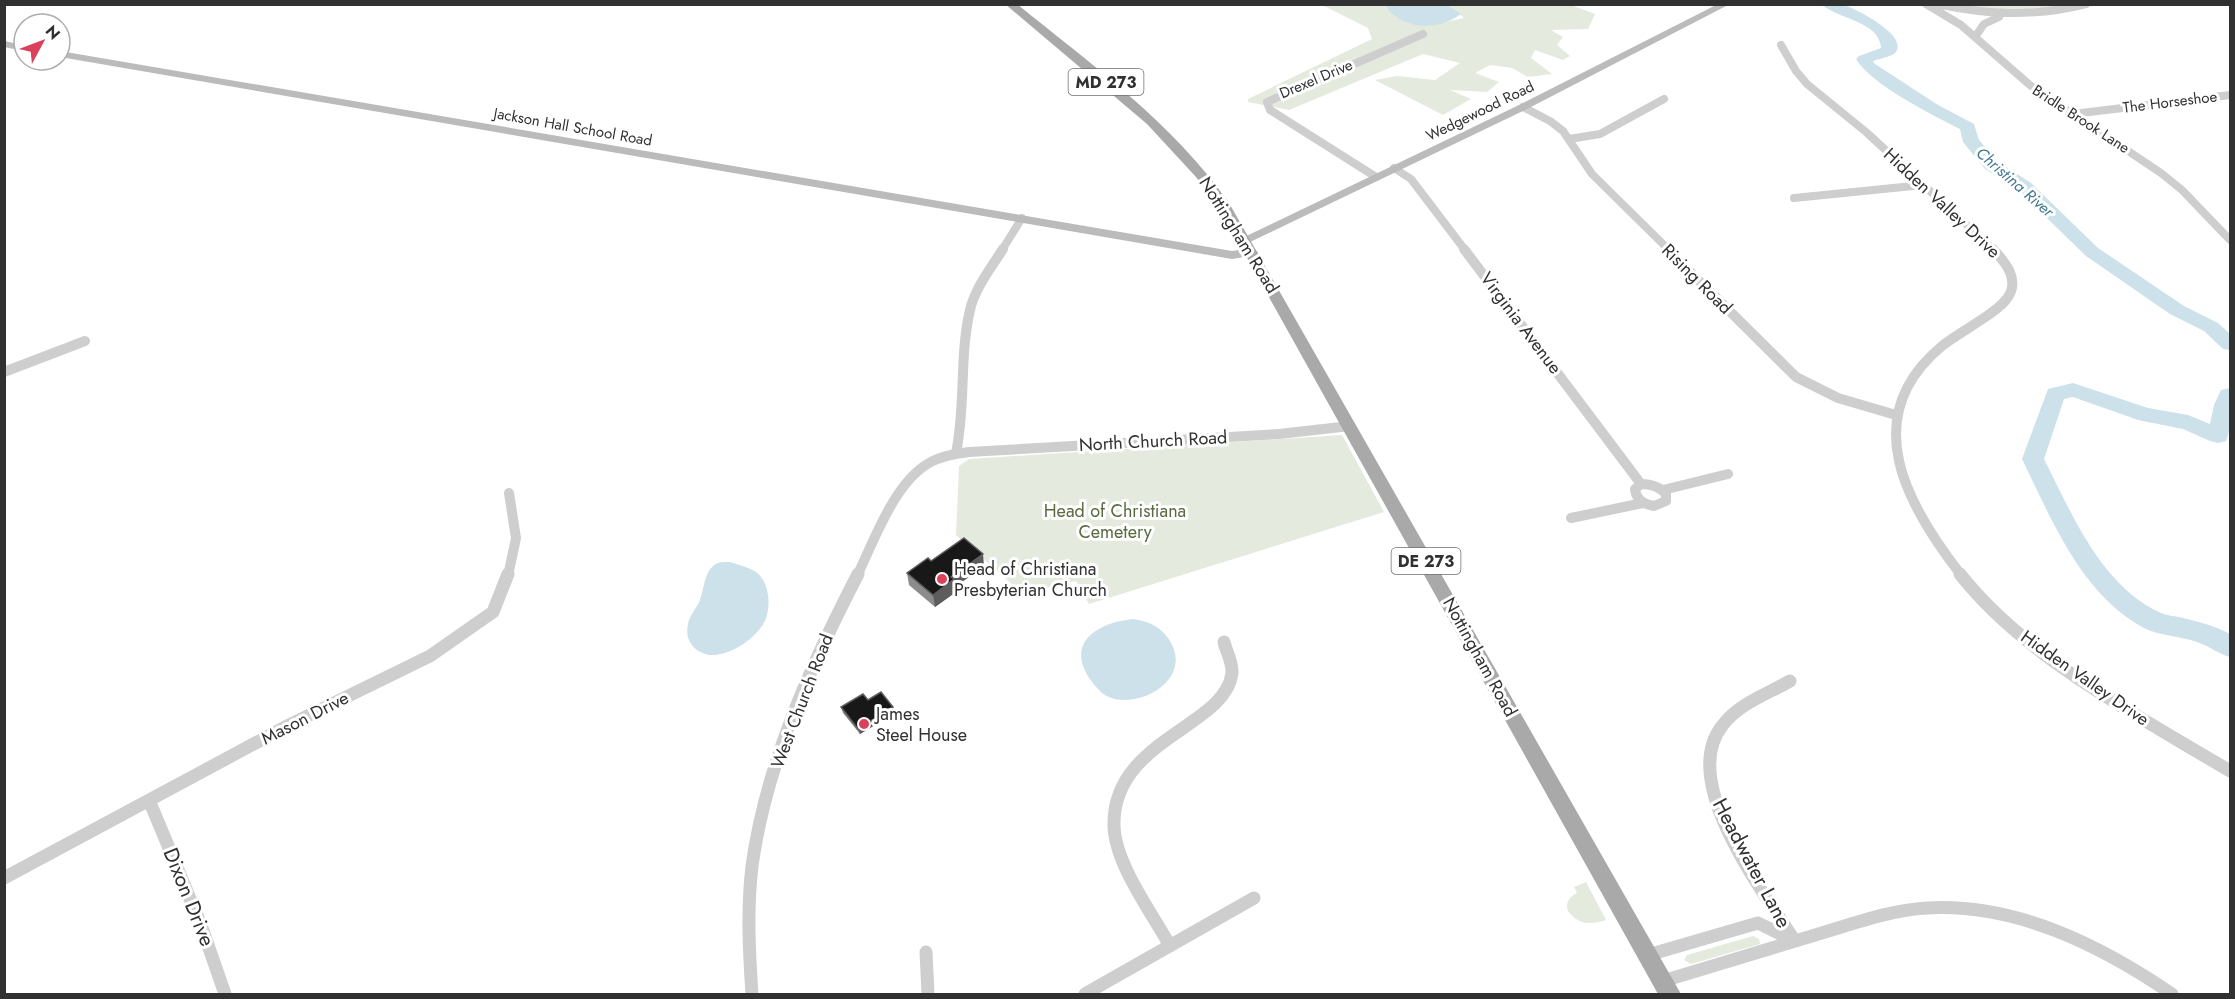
<svg xmlns="http://www.w3.org/2000/svg" width="2235" height="999" font-family="Jost,sans-serif">
<rect width="100%" height="100%" fill="#fff"/>
<path fill="#e5eade" d="M1322,5H1384L1386,8L1427,26L1464,18L1449,5H1571L1595,14L1588,29L1551,30L1563,37L1557,45L1570,56L1563,60L1535,50L1531,58L1552,74L1528,77L1512,68L1490,65L1475,73L1499,82L1487,92L1450,90L1471,99L1443,115L1375,80L1397,76L1435,80L1460,63L1423,54L1289,110L1248,102V99L1372,39L1368,28Z
M1950,5H2065C2025,17 1991,10 1950,5Z
M1342,435L1384,512L1089,604L1076,581L1022,593L956,535L959,466L969,459Z
M1586,882L1606,920C1591,925 1578,925 1568,911C1565,903 1570,896 1577,893L1574,887Z
M1753,936L1759,939L1760,944L1691,964L1684,960L1687,955Z"/>
<path fill="#cce1e9" d="M1384,5H1448L1461,14C1436,32 1403,30 1384,5Z
M730,562C739,565 748,567 756,572C771,583 772,612 762,626C752,640 737,650 721,654C702,659 683,645 688,624C689,616 697,608 700,600C704,589 704,574 713,566C718,561 725,562 730,562Z
M1133,619C1148,621 1159,626 1168,638C1200,683 1124,718 1099,690C1062,651 1087,624 1133,619Z"/>
<g fill="none" stroke-linecap="round" stroke-linejoin="round">
<path fill="#cce1e9" fill-rule="evenodd" d="M1821,4C1827,4 1834,4 1840,4C1852,6 1911,36 1895,53C1890,57 1878,59 1873,61L1875,64L1938,105L1974,124L1979,140L1997,161L2031,183L2098,248L2184,306L2218,323L2230,334V350L2223,349L2204,331L2170,314L2086,256L2019,191L1985,169L1963,142L1960,129C1932,115 1872,85 1856,59L1859,56L1881,48C1880,21 1837,19 1821,4Z
M2073,383L2148,408L2188,415L2210,424L2214,405L2221,390L2230,388V429L2226,441L2218,443L2210,441L2183,429L2138,420L2073,397L2064,399L2044,459C2072,514 2101,586 2161,613C2167,616 2176,616 2183,618C2199,622 2216,626 2230,634V657C2219,654 2209,646 2197,642C2180,636 2160,636 2144,628C2081,594 2052,520 2022,459L2048,389Z"/>
<path stroke="#cecece" stroke-width="8" d="M1926,4L1961,25L2031,86L2161,173L2182,190L2230,240
M1937,4C1988,15 2035,17 2086,4
M1975,37L1984,24L1999,17
M1781,45L1796,71L1807,84L1866,132L1994,250
M1523,107L1550,121L1563,131L1592,174L1669,250
M2073,114L2230,95
M1569,139L1600,134L1664,99
M1394,168L1411,179L1465,250
M1376,177L1270,110L1267,102L1423,34
M1794,198L1923,185
M1002,250L1022,218"/>
<path stroke="#cecece" stroke-width="10" d="M1464,249L1641,484
M1667,249L1796,377L1838,398L1896,415
M4,372L85,341
M956,453C966,406 959,357 970,310C975,288 991,268 1003,249
M1641,484C1651,484 1659,486 1666,494V501L1654,506C1644,504 1636,500 1635,489Z
M1663,490L1728,474
M1571,518L1643,503
M508,576L516,538L509,493
M857,576C874,541 894,483 929,463C941,456 955,454 969,452L1279,434L1350,426
M1962,576C1907,506 1856,417 1942,346C1959,332 1998,313 2008,297C2020,279 2005,262 1993,249"/>
<path stroke="#cecece" stroke-width="13" d="M1960,574C2026,658 2140,717 2230,771
M1790,681C1767,694 1738,704 1722,726C1678,782 1764,892 1794,940
M149,800L201,925L225,994
M4,878L289,725L430,656L493,612L508,574
M1170,946C1152,913 1115,864 1114,826C1112,739 1226,727 1232,673C1233,663 1226,651 1224,642
M926,952L928,994
M1648,955L1758,923L1793,940
M1663,981C1717,965 1771,948 1825,932C1858,922 1892,910 1927,908C2016,903 2100,945 2172,994
M752,994C749,951 747,908 752,866C766,764 811,665 858,574
M1085,994L1254,898"/>
<path fill="#bbb" fill-rule="evenodd" d="M1718,4H1730L1527,109L1248,243L1244,244L1238,240L1519,105Z
M4,41L24,45V51L4,47Z
M60,51L1232,251L1252,248L1258,252L1256,255L1232,259L60,57Z"/>
<path fill="#a9a9a9" fill-rule="evenodd" d="M1005,4H1017C1092,65 1173,123 1229,203L1681,994H1658L1217,204L1196,177L1147,124Z"/>
</g>
<path fill="#8c8c8c" d="M931,561L984,566L955,587L956,592L935,607L909,585L907,573Z
M868,700L893,707L895,713L860,734L843,713L841,707Z"/>
<path fill="#5d5d5d" d="M983,554L984,566L955,587L956,592L935,607L933,595L951,577Z
M893,707L895,713L860,734L858,729Z"/>
<path fill="#181818" stroke="#5d5d5d" stroke-width="1.5" d="M964,538L983,554L951,577L954,579L933,595L907,573L928,558L931,561Z
M881,692L893,707L858,729L841,707L863,694L868,700Z"/>
<g fill="#db415a" stroke="#fff" stroke-width="2">
<circle cx="942" cy="579" r="6"/>
<circle cx="864" cy="724" r="6"/>
</g>
<g text-anchor="middle" dominant-baseline="central" stroke-width="6" stroke-linejoin="round" paint-order="stroke">
<g font-size="15" fill="#313131" stroke="#fff">
<text transform="translate(1316 79) rotate(-23)">Drexel Drive</text>
<text transform="translate(2170 102) rotate(-7)">The Horseshoe</text>
<text transform="translate(1480 111) rotate(-26)">Wedgewood Road</text>
<text transform="translate(2081 119) rotate(33)">Bridle Brook Lane</text>
<text transform="translate(573 127) rotate(10)">Jackson Hall School Road</text>
</g>
<g fill="#fff" stroke="#6f6f6f" stroke-width="1.5">
<rect x="1068.5" y="69" width="75" height="26" rx="4.5"/>
<rect x="1391.5" y="548" width="69" height="26" rx="4.5"/>
</g>
<g font-size="16" font-weight="bold" fill="#313131">
<text x="1106" y="82">MD 273</text>
<text x="1426" y="561">DE 273</text>
</g>
<g font-size="16" font-style="italic" fill="#43798f" stroke="#fff">
<text transform="translate(2015 182) rotate(41)">Christina River</text>
</g>
<g font-size="18" fill="#313131" stroke="#fff">
<text transform="translate(1942 203) rotate(43)">Hidden Valley Drive</text>
<text transform="translate(1239 235) rotate(58)">Nottingham Road</text>
<text transform="translate(1697 279) rotate(45)">Rising Road</text>
<text transform="translate(1521 323) rotate(53)">Virginia Avenue</text>
<text transform="translate(1153 441) rotate(-3)">North Church Road</text>
<text transform="translate(1480 657) rotate(61)">Nottingham Road</text>
<text transform="translate(2085 678) rotate(35)">Hidden Valley Drive</text>
<text transform="translate(802 701) rotate(-69)">West Church Road</text>
<text transform="translate(305 718) rotate(-27)">Mason Drive</text>
</g>
<g font-size="18" fill="#586b41" stroke="#fff">
<text x="1115" y="511">Head of Christiana<tspan x="1115" dy="21">Cemetery</tspan></text>
</g>
<g font-size="18" fill="#313131" stroke="#fff" text-anchor="start">
<text x="954" y="569">Head of Christiana<tspan x="954" dy="21">Presbyterian Church</tspan></text>
<text x="876" y="714">James<tspan x="876" dy="21">Steel House</tspan></text>
</g>
<g font-size="21" fill="#313131" stroke="#fff">
<text transform="translate(1752 863) rotate(62)">Headwater Lane</text>
<text transform="translate(189 897) rotate(68)">Dixon Drive</text>
</g>
</g>
<rect width="2235" height="999" fill="none" stroke="#313131" stroke-width="12"/>
<g transform="translate(42 42) rotate(49)"><circle r="28" fill="#ffffff" stroke="#adadad" stroke-width="1.5"/>
<path d="M0-4.5L10 22L0 15L-10 22Z" fill="#db415a"/>
<text y="-9" font-size="16" font-weight="bold" text-anchor="middle" fill="#313131">N</text>
</g>
</svg>
